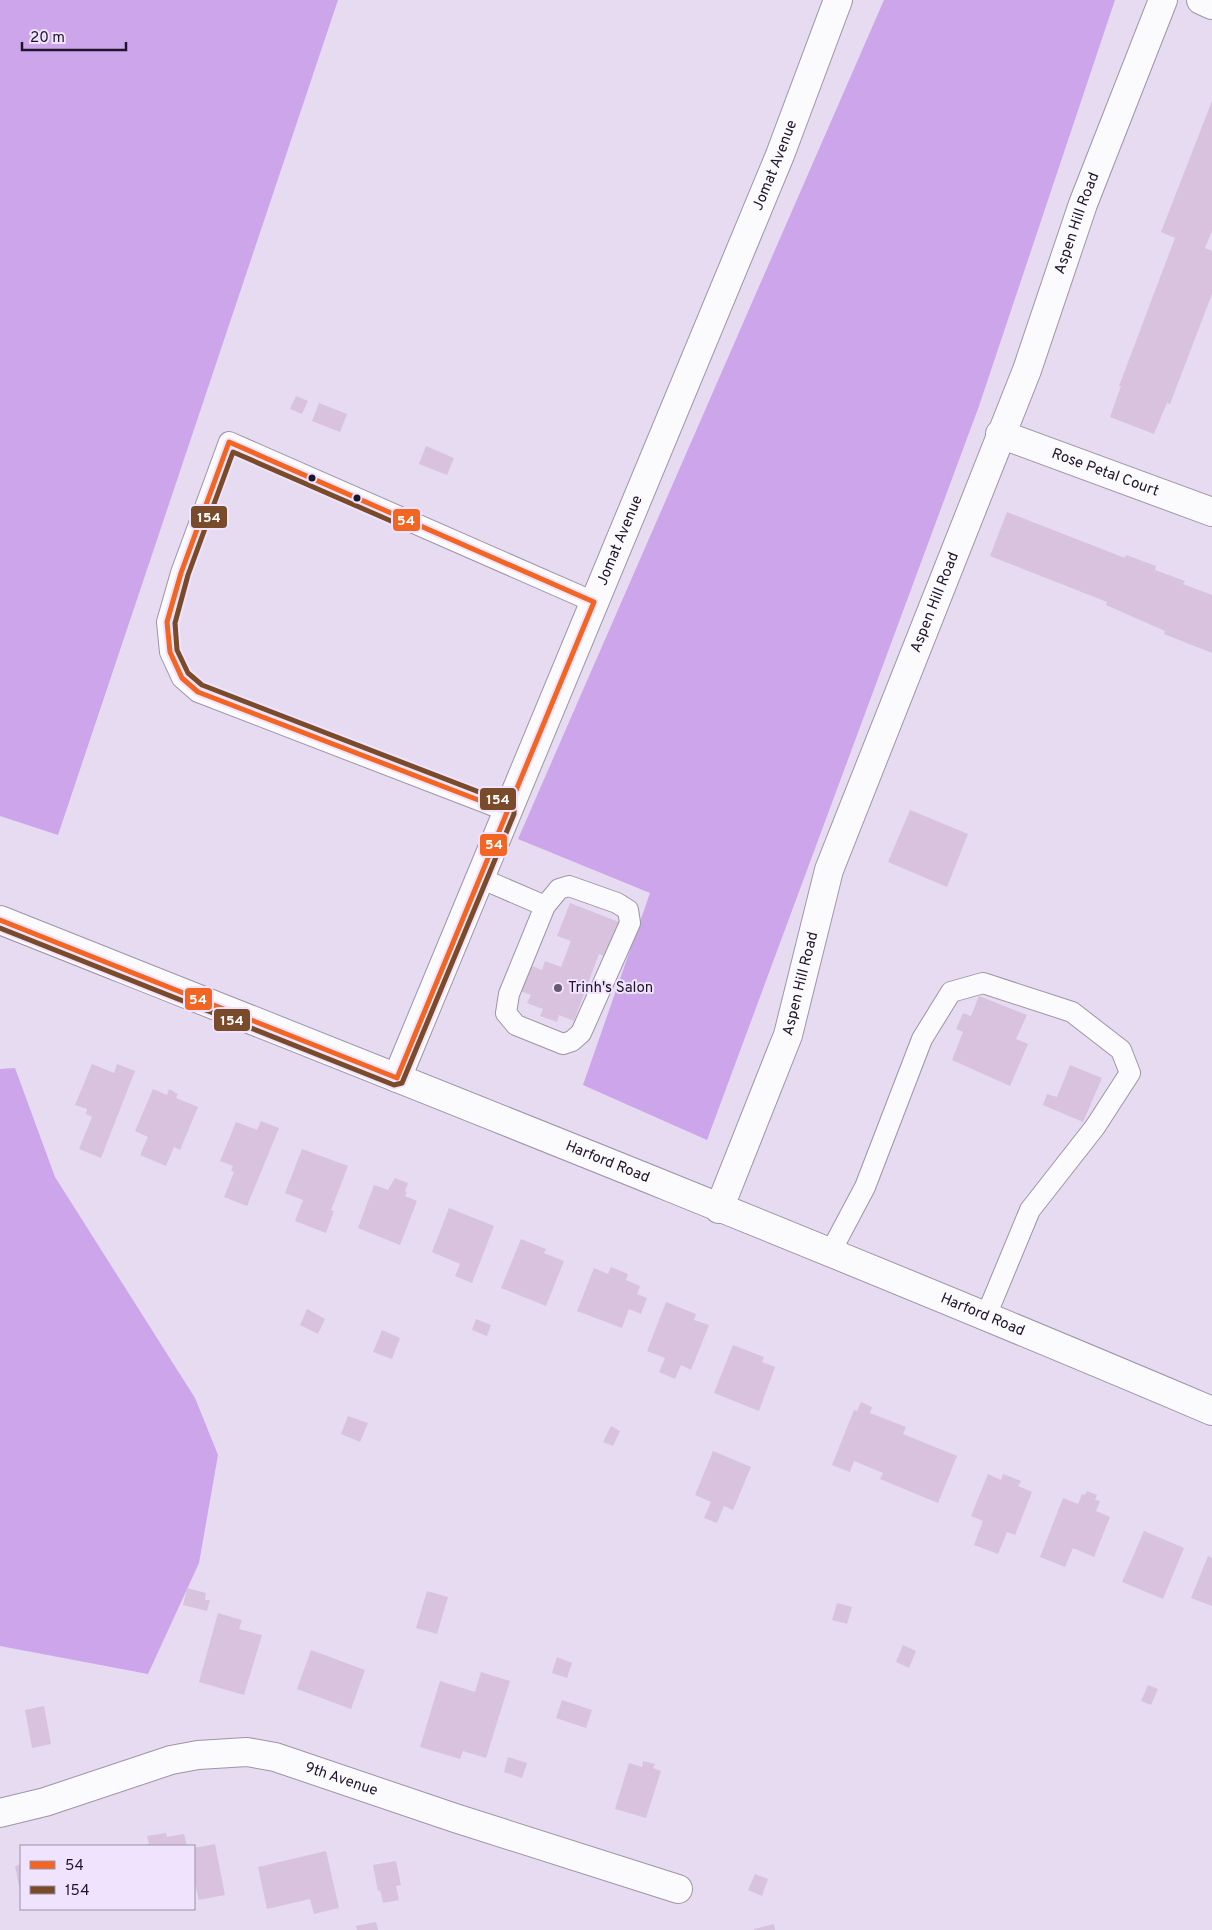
<svg xmlns="http://www.w3.org/2000/svg" width="1212" height="1930" font-family="Overpass,sans-serif">
<rect width="100%" height="100%" fill="#e6dbf1"/>
<path fill="#cca5eb" d="M0,0H338L58,835L0,816Z
M884,0H1115L979,406L707,1140L583,1085L650,893L518,839Z
M15,1068L55,1177L195,1398L218,1455L199,1563L148,1674L0,1646V1069Z"/>
<path fill="#d9c2de" d="M1212,101V231L1205,248L1212,251V294L1170,404L1167,403L1154,434L1110,417L1121,386H1119L1175,238L1161,232Z
M296,396L308,401L302,414L290,409Z
M319,403L347,414L340,432L312,421Z
M426,446L454,458L447,475L419,464Z
M1007,512L1125,558L1126,555L1156,566L1155,570L1185,581L1183,584L1212,595V653L1164,634L1165,631L1106,605L1107,602L990,556Z
M910,810L968,834L947,887L888,862Z
M570,903L619,922L606,957L599,954L574,1021L559,1015L557,1022L540,1016L543,1009L527,1003L531,995L520,991L529,965L542,970L545,961L561,967L571,941L557,936Z
M979,996L1027,1015L1016,1039L1028,1044L1010,1086L952,1060L963,1032L956,1029L963,1013L971,1016Z
M92,1064L114,1073L117,1064L135,1071L101,1158L79,1149L92,1117L86,1114L87,1109L75,1105Z
M1070,1065L1102,1078L1083,1122L1043,1105L1047,1094L1057,1097Z
M153,1089L167,1095L169,1089L178,1094L176,1098L198,1107L180,1150L174,1147L166,1166L140,1155L148,1137L135,1131Z
M261,1121L279,1128L247,1206L224,1197L234,1172L231,1171L233,1166L220,1161L236,1122L257,1130Z
M302,1149L348,1166L331,1210L334,1211L326,1233L295,1221L303,1200L285,1193Z
M395,1178L408,1183L405,1191L407,1192L405,1196L417,1201L400,1245L358,1228L374,1185L388,1190Z
M449,1208L494,1226L472,1283L455,1276L460,1264L432,1252Z
M521,1239L546,1249L544,1253L564,1261L546,1306L501,1288Z
M611,1267L628,1274L626,1280L640,1286L637,1294L647,1298L641,1314L629,1309L622,1328L577,1311L594,1268L608,1274Z
M666,1302L696,1314L694,1320L709,1325L691,1370L681,1365L675,1379L659,1372L665,1358L647,1351Z
M307,1309L325,1319L318,1334L300,1325Z
M476,1319L491,1325L487,1336L472,1330Z
M382,1330L400,1338L392,1359L373,1352Z
M733,1345L764,1357L762,1362L775,1367L759,1411L714,1393Z
M861,1402L872,1407L870,1413L906,1427L903,1434L957,1456L938,1503L880,1479L883,1473L854,1461L850,1472L832,1465L854,1410L857,1411Z
M348,1416L368,1423L360,1442L341,1434Z
M611,1426L620,1431L613,1446L603,1442Z
M713,1451L751,1467L733,1510L724,1506L717,1523L704,1518L711,1502L695,1495Z
M988,1474L1001,1480L1003,1474L1021,1481L1018,1486L1032,1492L1015,1535L1007,1532L998,1554L974,1545L983,1521L971,1516Z
M1087,1491L1097,1495L1095,1500L1100,1501L1096,1511L1110,1517L1094,1557L1073,1548L1065,1567L1040,1557L1063,1498L1078,1504L1082,1494L1085,1495Z
M1144,1531L1184,1548L1163,1599L1122,1582Z
M1208,1556L1212,1558V1606L1191,1598Z
M187,1588L206,1593L205,1600H210L207,1611L183,1605Z
M427,1591L448,1597L437,1634L416,1628Z
M837,1603L852,1607L847,1624L832,1620Z
M218,1613L242,1620L239,1629L262,1635L244,1695L199,1682Z
M903,1645L916,1651L909,1668L896,1662Z
M311,1650L365,1670L351,1709L297,1689Z
M557,1657L572,1663L567,1678L552,1673Z
M481,1672L510,1681L486,1758L463,1751L460,1759L420,1747L440,1681L475,1692Z
M1148,1685L1158,1689L1151,1705L1141,1701Z
M562,1700L592,1710L586,1728L556,1718Z
M44,1706L51,1744L32,1748L25,1710Z
M508,1757L527,1763L522,1778L504,1772Z
M643,1761L655,1764L653,1768L661,1771L646,1818L615,1809L629,1763L642,1767Z
M166,1833L167,1837L184,1834L187,1846H141L149,1844L147,1836Z
M215,1844L225,1895L199,1900L194,1880V1848Z
M326,1851L339,1908L314,1914L310,1899L267,1909L258,1867Z
M396,1861L401,1885L396,1886L399,1900L383,1903L380,1890L378,1891L373,1865Z
M21,1864V1891H20L15,1866Z
M755,1874L768,1879L762,1896L748,1890Z
M376,1922L378,1930H357L356,1926Z
M774,1924L775,1930H754V1929Z"/>
<g fill="none" stroke-linecap="round" stroke-linejoin="round">
<defs>
<path id="lane" d="M507,811L198,692L182,678L170,652L167,622L181,573L229,442L594,602
M480,878L545,906
M569,886L617,903L628,910L630,923L581,1033L572,1041L563,1044L516,1025L506,1013L509,994L545,906L559,889Z
M830,1253L865,1187L922,1039L951,992L983,983L1072,1012L1121,1050L1130,1073L1095,1127L1030,1210L986,1316"/>
<g id="street">
<path d="M1201,0L1212,5"/>
<path id="s1" d="M1000,434L1212,512"/>
<path id="s2" d="M397,1078L780,155L838,0"/>
<path id="s3" d="M719,1209L788,1035L829,870L1027,370L1083,204L1163,0"/>
<path id="s4" d="M0,1813L45,1802L171,1760L198,1755L247,1752L275,1757L455,1818L678,1889"/>
</g>
<g id="secondary">
<path id="s5" d="M0,920C405,1081 811,1241 1212,1411"/>
</g>
</defs>
<use href="#lane" stroke="#9e94a8" stroke-width="22"/>
<use href="#street" stroke="#9e94a8" stroke-width="30"/>
<use href="#secondary" stroke="#9e94a8" stroke-width="30"/>
<use href="#lane" stroke="#fbfafd" stroke-width="20"/>
<use href="#street" stroke="#fbfafd" stroke-width="28"/>
<use href="#secondary" stroke="#fbfafd" stroke-width="28"/>
<defs>
<path id="bus-1" d="M0,920L397,1078
M397,1078L594,602L229,442L181,573L167,622L170,652L182,678L198,692L507,811"/>
<path id="bus-2" d="M0,928L394,1085L402,1083L514,814V807L510,804L202,685L188,673L177,650L175,623L188,575L233,452L398,524"/>
</defs>
<use href="#bus-1" stroke="#f0e3fd" stroke-width="9"/>
<use href="#bus-2" stroke="#f0e3fd" stroke-width="9"/>
<use href="#bus-1" stroke="#f26522" stroke-width="5"/>
<use href="#bus-2" stroke="#7a4b2a" stroke-width="5"/>
</g>
<g fill="#21152c" stroke="#f0e3fd" stroke-width="2">
<circle cx="312" cy="478" r="4.5"/>
<circle cx="357" cy="498" r="4.5"/>
</g>
<circle fill="#665a71" stroke="#f0e3fd" stroke-width="2" cx="558" cy="988" r="5"/>
<g text-anchor="middle" dominant-baseline="central" stroke-width="4" stroke-linejoin="round" paint-order="stroke">
<g font-size="15" fill="#21152c" stroke="#f0e3fd">
<text stroke="none"><textPath href="#s2" startOffset="988">Jomat Avenue</textPath></text>
<text stroke="none"><textPath href="#s3" startOffset="1050">Aspen Hill Road</textPath></text>
<text stroke="none"><textPath href="#s1" startOffset="112">Rose Petal Court</textPath></text>
<text stroke="none"><textPath href="#s2" startOffset="582">Jomat Avenue</textPath></text>
<text stroke="none"><textPath href="#s3" startOffset="645">Aspen Hill Road</textPath></text>
<text stroke="none"><textPath href="#s3" startOffset="240">Aspen Hill Road</textPath></text>
<text stroke="none"><textPath href="#s5" startOffset="654">Harford Road</textPath></text>
<text stroke="none"><textPath href="#s5" startOffset="1059">Harford Road</textPath></text>
<text stroke="none"><textPath href="#s4" startOffset="354">9th Avenue</textPath></text>
</g>
<g font-size="15" fill="#21152c" stroke="#f0e3fd" text-anchor="start">
<text x="568" y="988">Trinh's Salon</text>
</g>
</g>
<g stroke="#f0e3fd" stroke-width="2">
<rect x="190" y="505" width="38" height="24" rx="5" fill="#7a4b2a"/>
<rect x="392" y="508" width="29" height="24" rx="5" fill="#f26522"/>
<rect x="479" y="787" width="38" height="24" rx="5" fill="#7a4b2a"/>
<rect x="479" y="833" width="29" height="24" rx="5" fill="#f26522"/>
<rect x="184" y="987" width="29" height="24" rx="5" fill="#f26522"/>
<rect x="213" y="1008" width="38" height="24" rx="5" fill="#7a4b2a"/>
</g>
<g font-size="14" text-anchor="middle" font-weight="bold" fill="#fff">
<text x="209" y="522">154</text>
<text x="406" y="525">54</text>
<text x="498" y="804">154</text>
<text x="494" y="849">54</text>
<text x="198" y="1004">54</text>
<text x="232" y="1025">154</text>
</g>
<rect x="20" y="1845" width="175" height="65" fill="#f0e3fd" stroke="#9d91a9"/>
<rect x="30" y="1861" width="25" height="8" fill="#f26522" stroke="#9d91a9"/>
<text x="65" y="1870" font-size="15" fill="#21152c">54</text>
<rect x="30" y="1886" width="25" height="8" fill="#7a4b2a" stroke="#9d91a9"/>
<text x="65" y="1895" font-size="15" fill="#21152c">154</text>
<path d="M22 42v8h104v-8" fill="none" stroke="#21152c" stroke-width="2.5"/>
<text x="30" y="42" font-size="15" fill="#21152c" stroke="#f0e3fd" stroke-width="4" paint-order="stroke">20 m</text>
</svg>
